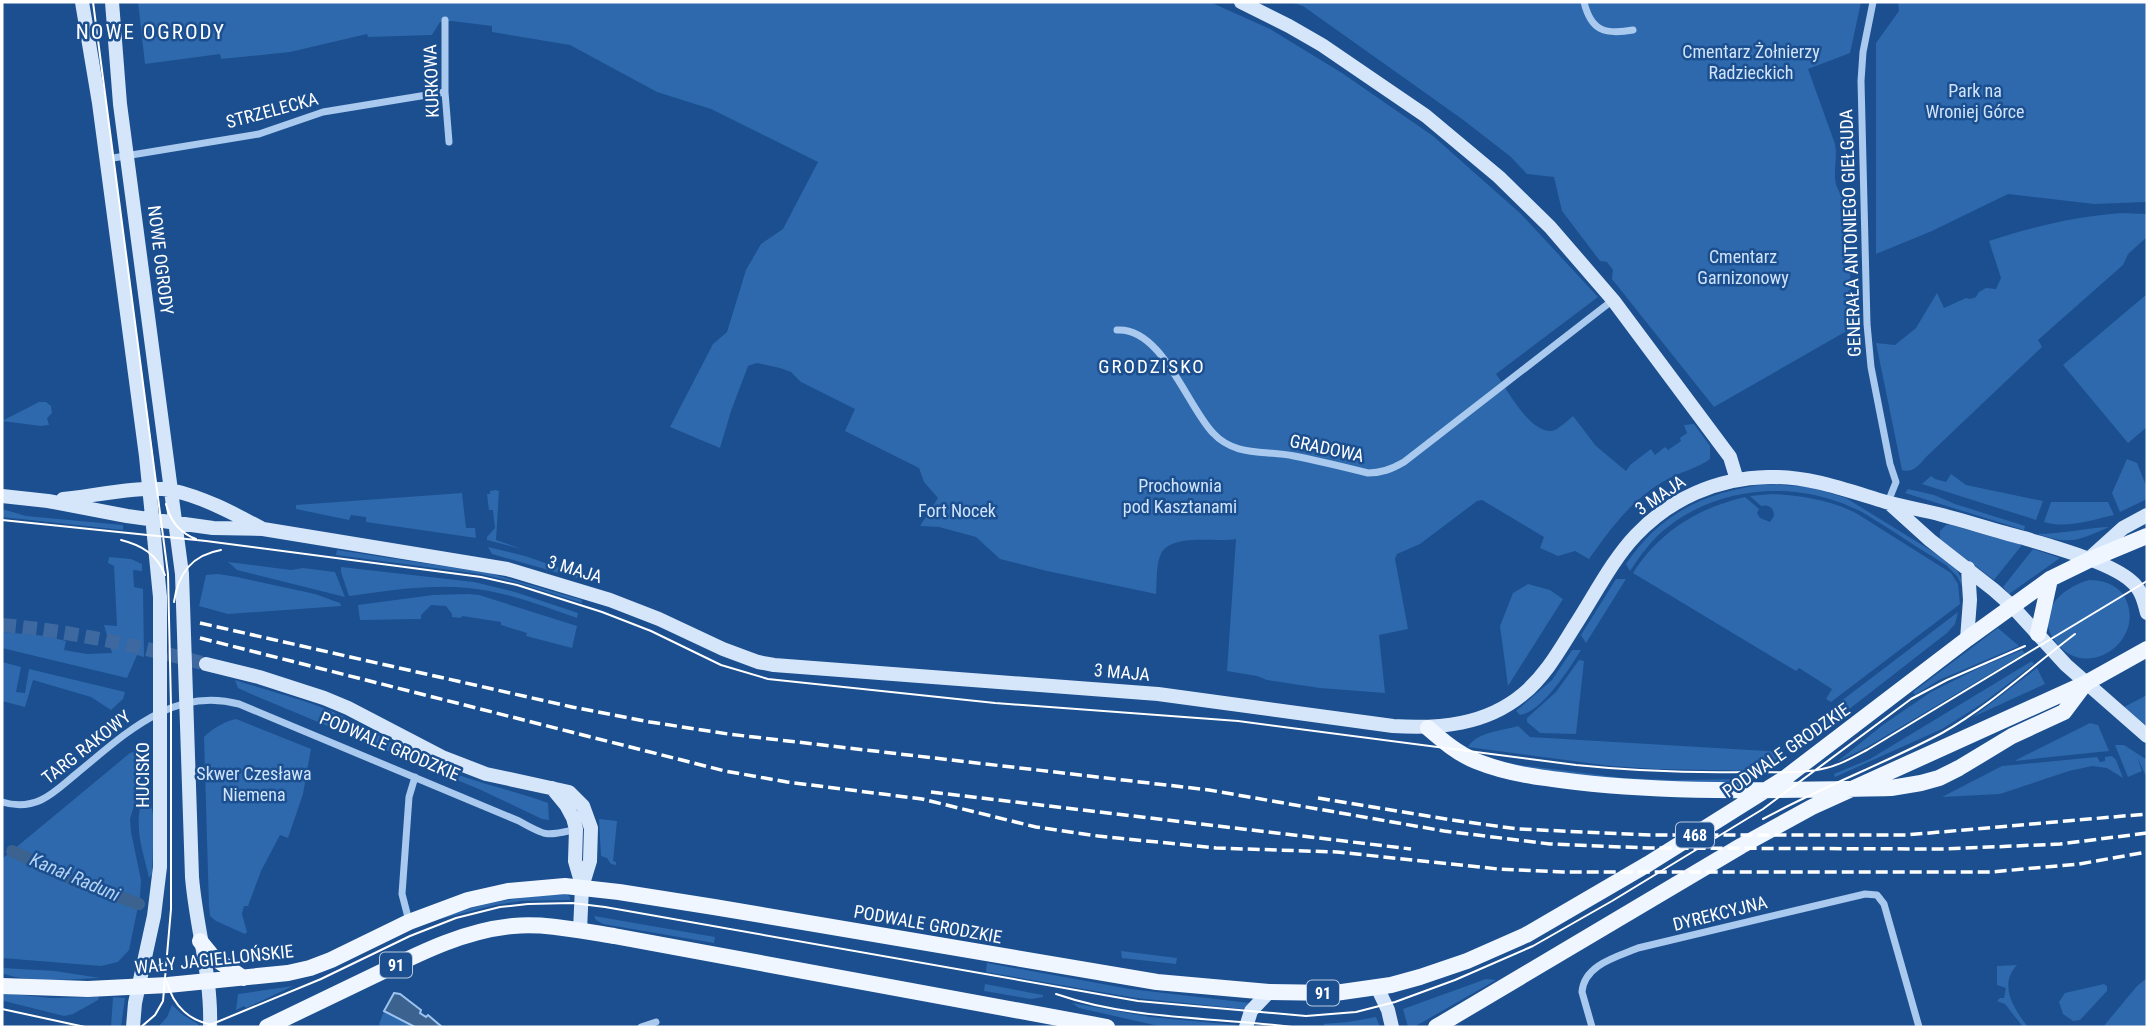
<svg xmlns="http://www.w3.org/2000/svg" width="2149" height="1029" font-family="'Roboto Condensed',sans-serif">
<rect width="100%" height="100%" fill="#1b4f8f"/>
<path fill="#2e69ad" d="M138,2H1210L1270,29L1342,73L1433,136L1521,214L1598,297L1496,374C1507,389 1532,438 1555,430C1561,427 1568,420 1573,416L1596,446L1626,471L1630,465L1651,449L1655,455L1665,447L1668,450L1681,441L1680,438L1687,433L1684,425L1694,424L1710,446V459C1698,468 1680,472 1666,480C1631,500 1612,527 1589,559L1575,551L1558,556L1540,548L1544,537L1482,500L1477,501L1420,544L1397,554L1395,559L1408,629L1379,635L1385,693L1320,688L1267,680L1257,676L1227,671L1236,539C1216,543 1169,532 1160,556C1156,566 1157,583 1156,594L1047,571L1000,559L976,537L939,527L920,526L938,498L924,482L919,468L845,431L855,409L801,382L791,372L780,368L757,363L748,366L731,411L720,448L670,427L713,344L727,332L746,270L761,244L783,229L818,162L711,109L657,92L570,45L492,32V26L452,21L440,22L432,35L368,37L367,34L290,52L221,59L220,54L145,64Z
M1290,2H1861L1850,53L1808,69L1835,144C1838,158 1832,175 1837,187C1840,195 1846,200 1848,208L1852,328L1714,407L1612,279L1613,270L1607,262L1600,261L1562,211L1554,177L1527,174L1511,157L1462,119L1303,6Z
M1898,2H2147V202L2094,204L2008,194L1932,231L1876,254V43L1899,11Z
M2122,213L2147,214V237L2128,254L2123,265L2038,340L2042,347L1925,458C1919,466 1912,473 1902,470L1876,343L1895,345L1916,328L1937,293L1944,308L1966,298L1970,299L1976,297L1979,292L1986,288L1996,289L2001,278L1989,241C2031,227 2077,216 2122,213Z
M2147,294V427L2128,443L2063,365Z
M39,402H46L51,406L52,413L47,418L49,425L41,426L2,421Z
M2127,459L2137,463L2147,488V499L2120,512L2112,493Z
M1951,474L1966,485L2043,501L2036,520L1922,484L1931,476L1935,479L1946,482Z
M1766,484L1810,487L1846,498L1940,556L1957,570L1962,580L1963,588L1957,576L1946,565C1927,553 1907,541 1888,528C1876,521 1864,512 1851,507C1791,480 1715,487 1664,530C1650,542 1640,556 1630,571L1626,564C1661,512 1706,492 1766,484Z
M1908,489L1934,495L1955,504L2025,526L2024,530L1905,493Z
M496,490L499,491L496,540L522,549L487,540V537L495,528L493,510H489L487,494H490V491Z
M462,493L466,528H475L476,538L366,522V517L351,515L349,520L296,509V505Z
M1771,494C1799,495 1830,500 1856,513L1951,573L1958,584L1960,604L1831,702L1826,699L1832,689L1799,668L1796,671L1633,573C1659,532 1698,508 1745,497L1759,509L1757,513L1760,518L1770,522L1774,516C1774,508 1769,504 1761,506L1750,496Z
M2051,502H2108L2114,515C2091,520 2067,529 2044,522Z
M2,509L26,516L123,525V530L2,517Z
M1946,525H1951L2022,545L1994,580L1940,539V531Z
M2109,527C2077,541 2071,545 2037,534C2062,534 2085,528 2109,527Z
M488,547L525,556L583,576L576,578L492,554Z
M2033,549L2060,558L2009,594L2003,587Z
M337,550L489,573L582,600V603L515,582L480,574L336,555Z
M109,557L131,559L142,564V571L133,570L134,587L143,589L144,657L137,655L127,678L2,648V632L46,636L66,641L64,650L87,654L112,653L104,625L117,626L114,566L108,563Z
M228,562L291,570L303,568L335,572L345,597L237,570Z
M341,567L474,582L515,592L578,613L577,618C542,606 505,591 468,588C428,584 389,591 349,596L341,572Z
M218,574L237,577L315,594L340,603L341,606L228,614L199,606L206,575Z
M1616,579H1626L1586,643L1581,635Z
M2089,580C2103,580 2114,584 2123,594C2149,636 2093,680 2060,647C2031,617 2058,589 2089,580Z
M1528,584L1550,590L1563,599L1508,686L1500,626L1513,593Z
M468,594L479,595L577,626L572,648L526,636L527,633L501,625V622L462,616L461,618L452,617V614L446,606L431,605L421,615V619L360,620L358,605L433,595Z
M1958,612L1955,624L1947,633L1821,731L1820,727L1832,708Z
M1998,628L2019,646L1939,680L1915,695L1913,692Z
M1572,650H1581C1569,669 1543,711 1520,715L1516,711L1552,680Z
M2022,650L2025,653L1867,747L1837,762L1884,724L1931,692L1983,666Z
M1579,660L1584,661L1576,734L1540,733L1527,722V718L1556,692Z
M2032,661L2034,664L1983,703L1942,729L1835,777L1834,774L1870,759Z
M2,662L21,667L16,692L25,693L29,669L125,692L123,699L111,710L91,697L33,680L25,707L2,701Z
M2037,668L2045,684L1973,717Z
M235,680C271,692 308,700 342,716C376,732 407,754 441,768C476,783 513,790 548,803L549,820L542,819L481,790L251,694L238,688Z
M2147,695V726L2124,707Z
M236,719L311,749L303,794L288,838L280,835L261,871L248,906H244L242,914L247,932L245,934L216,921L210,916L209,906L204,737C212,729 225,721 236,719Z
M2090,723L2098,725L2109,751L2014,761Z
M1518,726L1530,737L1785,752L1761,771L1657,769L1611,766L1468,747C1477,732 1501,731 1518,726Z
M2115,745H2124L2144,758L2147,759V778L2137,757L2142,771L2128,777Z
M140,750L143,753V767L140,768V786L130,819L131,832L141,880L140,897L129,950L118,962L101,966L2,958V859L130,753Z
M2112,756L2116,760L2123,778L2107,768L2092,766L2069,771L2000,794L1942,797L2002,766L2097,757L2100,762L2105,761V757Z
M1497,762L1623,778L1674,780L1749,779L1743,783L1639,782L1538,771Z
M142,797L150,799L154,820L152,874L149,878C142,845 134,832 142,797Z
M599,819L617,821L613,861L616,862V865L611,864L607,858L601,856Z
M567,894L570,897V900L521,901L495,905L440,919C482,902 523,896 567,894Z
M594,916L715,937L714,943L603,924L596,920Z
M1121,951L1177,958L1176,964L1122,958Z
M987,963L1130,989L1250,1003L1243,1009L1136,998L986,972Z
M2017,965C1998,985 2014,1009 2028,1027H2023L2005,1004L1997,1001L2000,998H2004L2006,988L1997,985V966Z
M2,968L55,971L100,978C69,979 32,984 2,973Z
M2147,978V1024L2144,1027H2103L2137,986Z
M1486,979L1496,980L1414,1027H1408L1403,1009Z
M985,984L1043,995V997L1031,999L984,991Z
M2104,984L2107,986V991L2080,1020L2073,1021L2063,1014L2059,1002L2065,993Z
M293,986L246,1008L244,1006L236,1010L238,994Z
M2,993L50,998L99,997L98,1000L73,1014L64,1016L4,1001L2,1000Z
M113,997L125,998L121,1027H111Z
M1072,1003L1150,1017L1236,1025L1235,1027H1163L1079,1008Z
M172,1005L183,1015L198,1024V1026L158,1027L167,1017Z
M384,1011L415,1027H380L379,1024Z
M1376,1017L1380,1027H1327L1323,1024L1348,1022Z"/>
<path fill="#3c6290" stroke="#9cc4f0" stroke-width="2" d="M394,993L400,994L421,1010L420,1013L426,1017L428,1015L442,1027H415L384,1011Z"/>
<g fill="none" stroke-linecap="round" stroke-linejoin="round">
<path stroke="#3c6290" stroke-width="12" d="M12,851L71,879L139,904"/>
<path stroke="#3d69a0" stroke-width="14" stroke-dasharray="14 7" stroke-linecap="butt" d="M2,625C71,631 139,646 206,664"/>
<path stroke="#a9c9ee" stroke-width="7" d="M1584,2C1591,31 1605,35 1633,30
M1873,2L1863,52L1861,81L1867,324L1871,367L1890,464L1896,482L1888,502
M445,20V92L449,142
M107,159L259,134L323,112L445,92
M1117,330C1162,327 1187,406 1213,433C1235,457 1265,450 1294,456C1319,461 1344,467 1368,473C1382,473 1392,469 1404,462L1613,300
M2,802C15,806 28,806 41,800C54,794 65,783 76,774C124,735 172,686 239,704L519,821C547,837 546,836 577,829
M409,921L402,894L409,797L415,777
M641,1027L656,1022
M1592,1027L1582,992C1584,965 1616,957 1638,948L1865,894L1877,895L1884,904L1919,1027"/>
<path stroke="#d6e6fa" stroke-width="14" d="M82,2L99,103L146,456L160,597V867L154,916L135,1003L133,1027
M112,2L120,104L182,574L192,877C196,927 212,977 210,1027
M1241,2L1289,26L1322,45L1426,116L1499,177L1550,227L1613,300L1724,449L1730,457L1737,480
M2,496L48,501L127,516L213,528L263,529L507,569L610,600L659,619L723,649L758,662L774,665L1158,694L1393,726C1439,729 1486,725 1523,694C1545,676 1559,651 1574,627C1593,598 1612,560 1636,535C1670,499 1717,478 1768,477C1810,476 1846,490 1886,502C1904,507 1924,510 1942,515C1969,522 1996,531 2024,538C2052,547 2110,562 2131,581C2141,589 2144,601 2147,613
M63,499C93,496 142,485 171,490C203,497 233,513 261,528
M1889,503L1930,540L1994,590L2012,606L2066,665L2147,736
M2092,556L2123,528L2147,515
M1967,639L1970,600L1968,568
M206,664L259,677L324,698L348,708L442,757L486,774L569,792L583,806L591,828L590,861L582,887L580,930
M552,788L566,805L573,818L576,829L575,861L582,885
M1377,987L1388,1010L1392,1027
M1246,1027L1251,1011L1269,992"/>
<path stroke="#f0f6ff" stroke-width="16" d="M2038,634L2050,579
M1428,728C1443,741 1458,754 1476,761C1508,774 1542,778 1576,782C1680,794 1786,790 1891,788L1921,783L1939,778L1959,768L2012,736L2064,712L2085,684
M200,941L213,957L243,978
M2,986L88,989L168,985L288,973L310,968L331,960L409,922L468,900L508,891L565,886L619,892L714,907L1157,982L1269,992L1335,993L1391,985L1420,977L1467,961L1526,935L1648,864L1785,778L1967,639L2050,579L2089,560L2147,536
M267,1027C302,1010 338,993 373,976C418,954 462,931 513,926C547,923 581,931 614,936L1107,1027
M1436,1027L1741,846L1812,807L2086,683L2147,649"/>
<path stroke="#fff" stroke-width="2" d="M93,2L168,574L171,706V909L163,1001L155,1015L141,1027
M166,504C170,520 180,533 196,539
M2,520L206,541L481,577L517,585L602,612L651,631L721,665L768,679L995,703L1238,721L1576,765C1633,771 1690,773 1747,772C1772,772 1798,774 1822,769C1838,766 1852,758 1867,750L2147,581
M121,540C141,545 157,554 165,575
M174,602C178,573 192,555 221,550
M1763,819C1821,787 1884,764 1942,733C1990,706 2031,667 2075,634
M167,982C173,1006 190,1022 215,1025
M1056,994C1131,1020 1213,1017 1292,1027
M2,1009L85,1027
M205,1027L321,979L410,936L456,918L500,907L528,904L572,903L605,907L1138,1001L1306,1016L1356,1012L1395,1002L1455,980L1533,946L1612,901L1763,809L1911,699L1947,680L2025,646"/>
<path stroke="#fff" stroke-width="3.5" stroke-dasharray="12 5" stroke-linecap="butt" d="M200,623L572,707L650,722L728,734L1209,790L1444,831L1550,844L1648,848L1945,849L2060,844L2147,833
M200,638L725,771L787,782L922,799L1036,827L1098,836L1216,848L1337,852L1498,869L1563,872H1991L2079,864L2147,852
M931,792L1411,849
M1318,798L1452,820L1518,829L1650,835H1906L2147,814"/>
</g>
<g text-anchor="middle" dominant-baseline="central" stroke-width="5" stroke-linejoin="round" paint-order="stroke">
<g fill="#1b4f8f" stroke="#bbcadd" stroke-width="2">
<rect x="1676" y="822.5" width="38" height="25" rx="5"/>
<rect x="380" y="952.5" width="32" height="25" rx="5"/>
<rect x="1307" y="980.5" width="32" height="25" rx="5"/>
</g>
<g font-size="16" font-weight="bold" fill="#fff">
<text x="1695" y="835">468</text>
<text x="396" y="965">91</text>
<text x="1323" y="993">91</text>
</g>
<g font-size="18" fill="#cfe3fa" stroke="#1b4f8f">
<text x="1751" y="51">Cmentarz Żołnierzy<tspan x="1751" dy="21">Radzieckich</tspan></text>
<text x="1975" y="90">Park na<tspan x="1975" dy="21">Wroniej Górce</tspan></text>
<text x="1743" y="256">Cmentarz<tspan x="1743" dy="21">Garnizonowy</tspan></text>
<text x="1180" y="485">Prochownia<tspan x="1180" dy="21">pod Kasztanami</tspan></text>
<text x="957" y="510">Fort Nocek</text>
<text x="254" y="773">Skwer Czesława<tspan x="254" dy="21">Niemena</tspan></text>
</g>
<g font-size="18" fill="#fff" stroke="#1b4f8f">
<text transform="translate(431 81) rotate(-92)">KURKOWA</text>
<text transform="translate(272 110) rotate(-15)">STRZELECKA</text>
<text transform="translate(1850 233) rotate(-92)">GENERAŁA ANTONIEGO GIEŁGUDA</text>
<text transform="translate(161 260) rotate(83)">NOWE OGRODY</text>
<text transform="translate(1327 448) rotate(12)">GRADOWA</text>
<text transform="translate(1660 495) rotate(-34)">3 MAJA</text>
<text transform="translate(575 569) rotate(17)">3 MAJA</text>
<text transform="translate(1122 672) rotate(5)">3 MAJA</text>
<text transform="translate(390 746) rotate(23)">PODWALE GRODZKIE</text>
<text transform="translate(86 747) rotate(-38)">TARG RAKOWY</text>
<text transform="translate(1786 750) rotate(-35)">PODWALE GRODZKIE</text>
<text transform="translate(142 775) rotate(-90)">HUCISKO</text>
<text transform="translate(1720 913) rotate(-14)">DYREKCYJNA</text>
<text transform="translate(928 924) rotate(10)">PODWALE GRODZKIE</text>
<text transform="translate(214 959) rotate(-6)">WAŁY JAGIELLOŃSKIE</text>
</g>
<g font-size="19" letter-spacing="2" fill="#fff" stroke="#1b4f8f">
<text x="1152" y="366">GRODZISKO</text>
</g>
<g font-size="19" font-style="italic" fill="#b5d3f5" stroke="#1b4f8f">
<text transform="translate(75 877) rotate(23)">Kanał Raduni</text>
</g>
<g font-size="21" letter-spacing="2" fill="#fff" stroke="#1b4f8f">
<text x="151" y="32">NOWE OGRODY</text>
</g>
</g>
<rect width="2149" height="1029" fill="none" stroke="#ffffff" stroke-width="7"/>
</svg>
